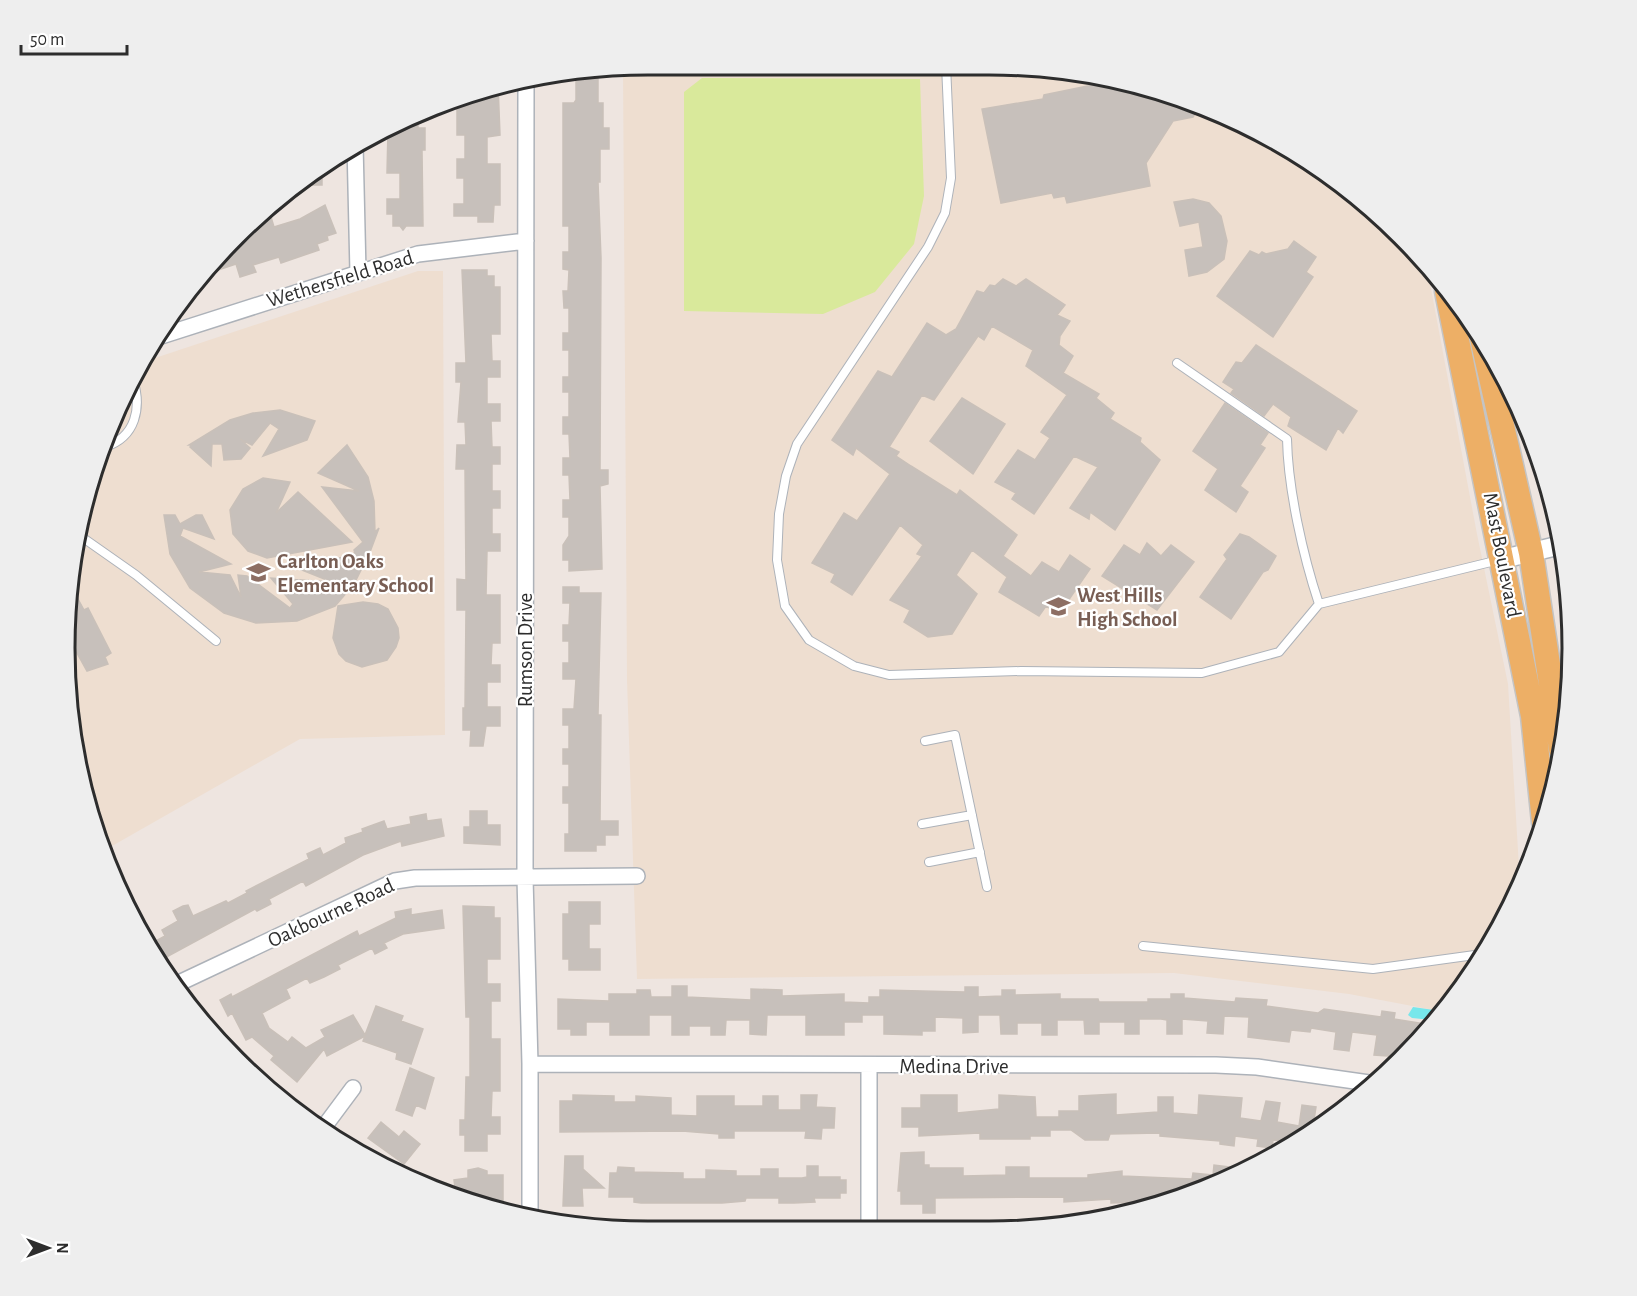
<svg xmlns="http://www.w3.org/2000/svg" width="1637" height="1296" font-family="'Alegreya Sans',sans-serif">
<rect width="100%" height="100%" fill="#eee5e0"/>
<path fill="#eeded0" d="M648,65L1027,66L1177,96L1280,143L1344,185L1426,262L1477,534L1508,684L1520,884L1512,906L1452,1003L1444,1012L1349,994L1174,973L637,979L627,680L623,68Z
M418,271H443L445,735L300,739L105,850L84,799L65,648L84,497L140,363Z"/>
<path fill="#d9e99b" d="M702,78L920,79L924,196L914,244L875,292L823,314L684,311V92Z"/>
<path fill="#77e7eb" d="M1413,1007L1434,1010L1432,1020L1412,1018L1408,1015Z"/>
<path fill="#c7c0bb" stroke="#c9c0b9" stroke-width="1.5" d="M598,71V103H603V128H609V149H600V182H598L601,258L600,470H608V484L600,486L602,569L569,571V560H563V545L569,536V517H563V500H570L569,475H563V458H570L569,434H563V417H569V392H563V377H569V350H563V333H569V308H564L563,291H568L569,270L563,269V252H569V226H563V103H574L576,100V74Z
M1107,82L1177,96L1200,106L1193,117L1173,121L1146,163L1150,186L1067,203L1065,196L1054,198L1052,193L1001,203L982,109L1043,99L1044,95Z
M498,84L500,135L487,137V164H500V205H494L493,222H478V216H454V204H464V178H457V159H465V135H457V101Z
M404,123H418V128H425V150H422L423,226H406L403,230L400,226H393V214H387V199H400V173H387L388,130Z
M322,169V185H301L313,176Z
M1193,199L1209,203L1221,216L1227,241L1224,259L1207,272L1189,276L1185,250L1203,247L1199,222L1180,226L1174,202Z
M325,205L336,233L327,236L328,240L317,244L319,250L281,263L279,257L253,265L256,272L240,277L236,264L206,274L235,236L258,228L256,222L271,217L274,227L300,219Z
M1294,241L1316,257L1306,272L1313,277L1273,337L1217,296L1250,251L1259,255L1262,252L1266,254L1288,249Z
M462,270H487V276H494V287H500V334H491L492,361H500V377H487V404H500V421H491L492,447H500V464H492V491H500V508H492V534H500V551H487L486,595H500V643H492L491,665H500V682H487V707H500V726H486L483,746H470L471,730H463V708H465L466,610H457V579L466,580L465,469H456L457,445H466L465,422H458L461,382H456V363H466Z
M1003,279L1016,286L1026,279L1065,305L1057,315L1070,321L1060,336L1059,345L1073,356L1063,373L1099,394L1096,398L1114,413L1110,419L1141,438L1140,442L1160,460L1115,530L1090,512L1089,519L1070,508L1098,467L1074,456L1034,514L1012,499L1016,493L995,482L1018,450L1035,460L1050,438L1041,432L1067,395L1026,366L1033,350L992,326L984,340L978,336L934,400L922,395L889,447L899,452L896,456L911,466L957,495L960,490L1017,535L1003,556L1031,576L1042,562L1059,572L1070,555L1090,569L1059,614L1046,606L1039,616L999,592L1007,577L972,550L956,575L977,594L952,634L928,637L904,622L910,610L890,600L922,556L917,554L923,545L900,525L852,595L831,582L835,574L812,563L844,513L857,521L890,474L856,448L853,455L832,440L878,371L892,377L927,323L946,335L956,329L977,291L984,293L990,285L995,286Z
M1256,345L1357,411L1343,433L1338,428L1326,450L1288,426L1291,417L1273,404L1264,416L1231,393L1234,389L1223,382L1236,362L1242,363Z
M962,398L1005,424L973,474L930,441Z
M1225,403L1268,433L1260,445L1265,448L1240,486L1248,492L1236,512L1205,490L1218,469L1193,451Z
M280,410L315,421L307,440L263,456L279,429L270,423L252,445L240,439L250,448L241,459L224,460L222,444H212L211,466L190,447L192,445H189L230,420L253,413Z
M347,445L368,477L374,501L375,532L379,528L370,552L354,584L335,606L297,621L256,623L224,613L190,588L170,554L164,515H175L180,524L196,515H202L214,539L183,528L180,536L231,564L199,572L230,575L241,597L238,575L247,576L290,608L293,604L271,578L332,582L302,570L355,553L354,550L363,542L322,487L359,491L318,473Z
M263,478L290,482L276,513L298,492L352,542L267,558L248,551L233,534L230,510L243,489Z
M1240,534L1249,537L1276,556L1268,570L1263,572L1231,619L1200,597L1227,559L1224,555Z
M1147,543L1161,556L1171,545L1194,562L1157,610L1102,576L1124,545L1140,555Z
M563,587H579V593H601L598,715H601L600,821H618V835H605V845H596V851H565V834H569V803H563V787H569V764H563V749H569V725H563V709H574L576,679H563V663H569V641H563V625H569L570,603H563Z
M72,588L84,610L88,608L111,653L105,657L108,664L87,671L73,646L65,651Z
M363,602L378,604L388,609L398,628L399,638L396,647L387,660L362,667L346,661L339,654L333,638L338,606Z
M470,811H487V825H500V845L464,843V827H470Z
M426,814L427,821L441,819L444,836L402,846L401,841L363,855L306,886L303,881L269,899L271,904L257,911L255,909L161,960L152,943L165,936L162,930L178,921L173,911L183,906L188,905L193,916L226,901L228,903L247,893L246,891L309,859L307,854L320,848L323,855L346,843L345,838L363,832L362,829L384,821L387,829L411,824L410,817Z
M569,902H600V924H589V949H600V970H569V959H563V914H569Z
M463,906L494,907V918H500V959H487V984H500V1001H491V1039H500V1091H492L491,1117H500V1134H487V1151H465V1135H460V1120H465L466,1077H470V1017H466Z
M411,909V915L442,910L444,928L403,934L384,943L387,948L375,954L372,948L338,965L340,969L324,977L310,983L307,978L286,989L290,998L262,1013L269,1028L288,1042L292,1037L306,1048L325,1037L321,1030L353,1015L365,1035L376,1006L403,1016L401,1021L423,1029L411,1064L396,1059L397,1053L363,1041L365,1036L327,1056L324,1049L297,1082L271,1060L274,1056L252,1037L246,1040L232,1013L228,1016L220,1000L231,994L232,997L357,931L359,936L396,918L395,912Z
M672,986H687V997L751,1000V989L782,990V996L844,994V1002L869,1003V997H880V990L965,992V987H978V997L1002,996V990H1015V995L1060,994V999H1098L1099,1002H1148V999H1171V994H1184V998L1235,1002L1236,998L1267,1000L1266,1006L1318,1013L1324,1009L1381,1017L1382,1011L1395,1013L1394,1019L1432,1025L1402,1057L1374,1055L1377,1035L1352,1032L1349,1051L1334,1049L1336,1032L1311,1028L1310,1032L1291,1030L1289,1042L1248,1037L1249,1017L1224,1016L1223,1034L1207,1033L1208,1021L1182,1019V1034H1167V1020L1161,1019H1139V1034H1125V1022H1099V1034H1085L1084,1020H1057V1035H1042V1023H1017V1034H1001L1000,1015H978V1032L963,1033V1018L935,1017V1031H922V1035L884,1034V1015H862V1022H844V1035H806V1015H767L766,1035L750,1034V1020H726L725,1035H711V1026H689V1035H672V1015H649V1035H610V1022H586V1035H571V1029H558V999L609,1001V994H637V990H650L651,997H672Z
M410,1068L434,1078L425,1109L416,1105L412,1116L396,1110Z
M1116,1094V1115L1158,1112V1097H1173V1113L1198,1115L1199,1095L1242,1098L1240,1118L1261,1121L1266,1101L1280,1103L1277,1122L1299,1126L1302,1105L1316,1107L1314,1120L1325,1122L1297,1142L1273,1140L1272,1148L1257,1146L1258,1139L1235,1136L1234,1146L1220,1144V1141L1160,1136V1133L1110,1134L1108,1140H1085L1071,1130H1050V1136H1030V1139H980V1133L919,1136V1127H902V1108H921V1095H957V1113L999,1109V1095L1035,1097L1036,1117H1059V1111H1079V1096Z
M573,1095L614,1096V1102H636V1096L671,1098V1115L697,1116V1096H734V1106H763V1096H778V1110H801V1095H817L816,1107L835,1108L834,1128H822L821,1139L805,1138L806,1131H734V1138H719V1134L682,1131L560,1132V1101H573Z
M381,1122L399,1137L404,1131L420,1144L404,1164L368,1138Z
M924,1152V1165H929V1168H963V1176L1006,1175V1167H1029V1178H1088V1175L1122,1171V1176L1192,1179L1193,1173L1213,1175L1214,1165L1229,1167L1227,1178L1176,1201L1111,1203V1199L1064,1202V1197L935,1198V1213H923V1204H901V1191H898L901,1153Z
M565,1156H583V1169L604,1188H582L583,1206H563Z
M807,1166H818V1177H840V1180H846V1193H840V1198H814L815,1202L794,1203H779V1198H746L745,1201L722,1203H641L634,1202V1197H609L610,1173H617L618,1167L634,1168V1172L683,1173V1179H706V1170L736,1171V1176H761V1169H778V1178H802L807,1177Z
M478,1168L487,1171V1175H503V1203H487V1197L456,1196L454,1180L468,1178V1170Z"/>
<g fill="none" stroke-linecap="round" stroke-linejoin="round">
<defs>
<path id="service" d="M946,65L951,178L945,213L928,247L797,444L786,476L779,514L777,560L785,606L809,640L854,666L889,675L1021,671L1202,673L1279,652L1319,604L1499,560
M1177,363L1287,439C1288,489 1303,556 1319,604
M105,447C136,437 142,408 133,379
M79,535L136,575L216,641
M925,741L955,735L987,887
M922,824L972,815
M929,862L980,852
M1143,946L1373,969L1482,954"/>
<path id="minor" d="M526,81L525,878L530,1064V1219
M355,144L358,273
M158,337L418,254L526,241
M177,984L395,881L415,878L637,876
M530,1064L1216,1065L1257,1067L1376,1084
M869,1066V1231
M321,1131L353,1088"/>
<path id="tertiary" d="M1503,559L1561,545"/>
<path id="primary" d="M1447,291L1533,716L1544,822
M1482,338L1531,553L1561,749"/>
</defs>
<use href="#service" stroke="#adb2b9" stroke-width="10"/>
<use href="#minor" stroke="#adb2b9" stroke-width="18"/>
<use href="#tertiary" stroke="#adb2b9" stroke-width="21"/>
<use href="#primary" stroke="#c4c4c4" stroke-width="27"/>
<use href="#service" stroke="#fff" stroke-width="8"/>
<use href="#minor" stroke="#fff" stroke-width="15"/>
<use href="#tertiary" stroke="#fff" stroke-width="18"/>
<use href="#primary" stroke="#edaf66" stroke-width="24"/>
</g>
<defs>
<symbol id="school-bare" viewBox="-9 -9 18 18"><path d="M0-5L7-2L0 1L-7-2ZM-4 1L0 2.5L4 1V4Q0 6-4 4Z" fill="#8d6e63" stroke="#fff" stroke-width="2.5" paint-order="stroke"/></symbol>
</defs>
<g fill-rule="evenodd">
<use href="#school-bare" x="242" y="556" width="33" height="33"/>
<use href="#school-bare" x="1042" y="590" width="33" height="33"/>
</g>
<g text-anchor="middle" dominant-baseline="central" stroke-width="4.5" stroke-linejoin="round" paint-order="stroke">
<g font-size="21" fill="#2d2d2d" stroke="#fff">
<text transform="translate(340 279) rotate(-17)">Wethersfield Road</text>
<text transform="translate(1502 555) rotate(79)">Mast Boulevard</text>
<text transform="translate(525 650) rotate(-90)">Rumson Drive</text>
<text transform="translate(331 913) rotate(-25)">Oakbourne Road</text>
<text x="954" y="1066">Medina Drive</text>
</g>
<g font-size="21" font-weight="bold" fill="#785e54" stroke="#fff" text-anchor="start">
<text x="277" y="561">Carlton Oaks<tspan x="277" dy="24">Elementary School</tspan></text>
<text x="1077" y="595">West Hills<tspan x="1077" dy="24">High School</tspan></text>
</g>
</g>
<path d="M0 0H1637V1296H0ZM648 75H989A573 573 0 0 1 1562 648V648A573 573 0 0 1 989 1221H648A573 573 0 0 1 75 648V648A573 573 0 0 1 648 75Z" fill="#eee" fill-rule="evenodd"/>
<path fill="none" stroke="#2d2d2d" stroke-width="3" d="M648 75H989A573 573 0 0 1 1562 648V648A573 573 0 0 1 989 1221H648A573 573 0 0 1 75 648V648A573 573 0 0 1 648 75Z"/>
<g transform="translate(48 1248) rotate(90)" stroke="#ffffff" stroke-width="4.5" paint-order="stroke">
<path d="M0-4.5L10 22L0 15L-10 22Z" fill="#2d2d2d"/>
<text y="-9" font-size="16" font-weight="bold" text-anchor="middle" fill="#2d2d2d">N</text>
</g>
<path d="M21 45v9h106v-9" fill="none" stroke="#2d2d2d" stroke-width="3"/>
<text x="30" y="45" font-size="18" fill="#2d2d2d" stroke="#ffffff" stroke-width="4.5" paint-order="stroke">50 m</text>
</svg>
